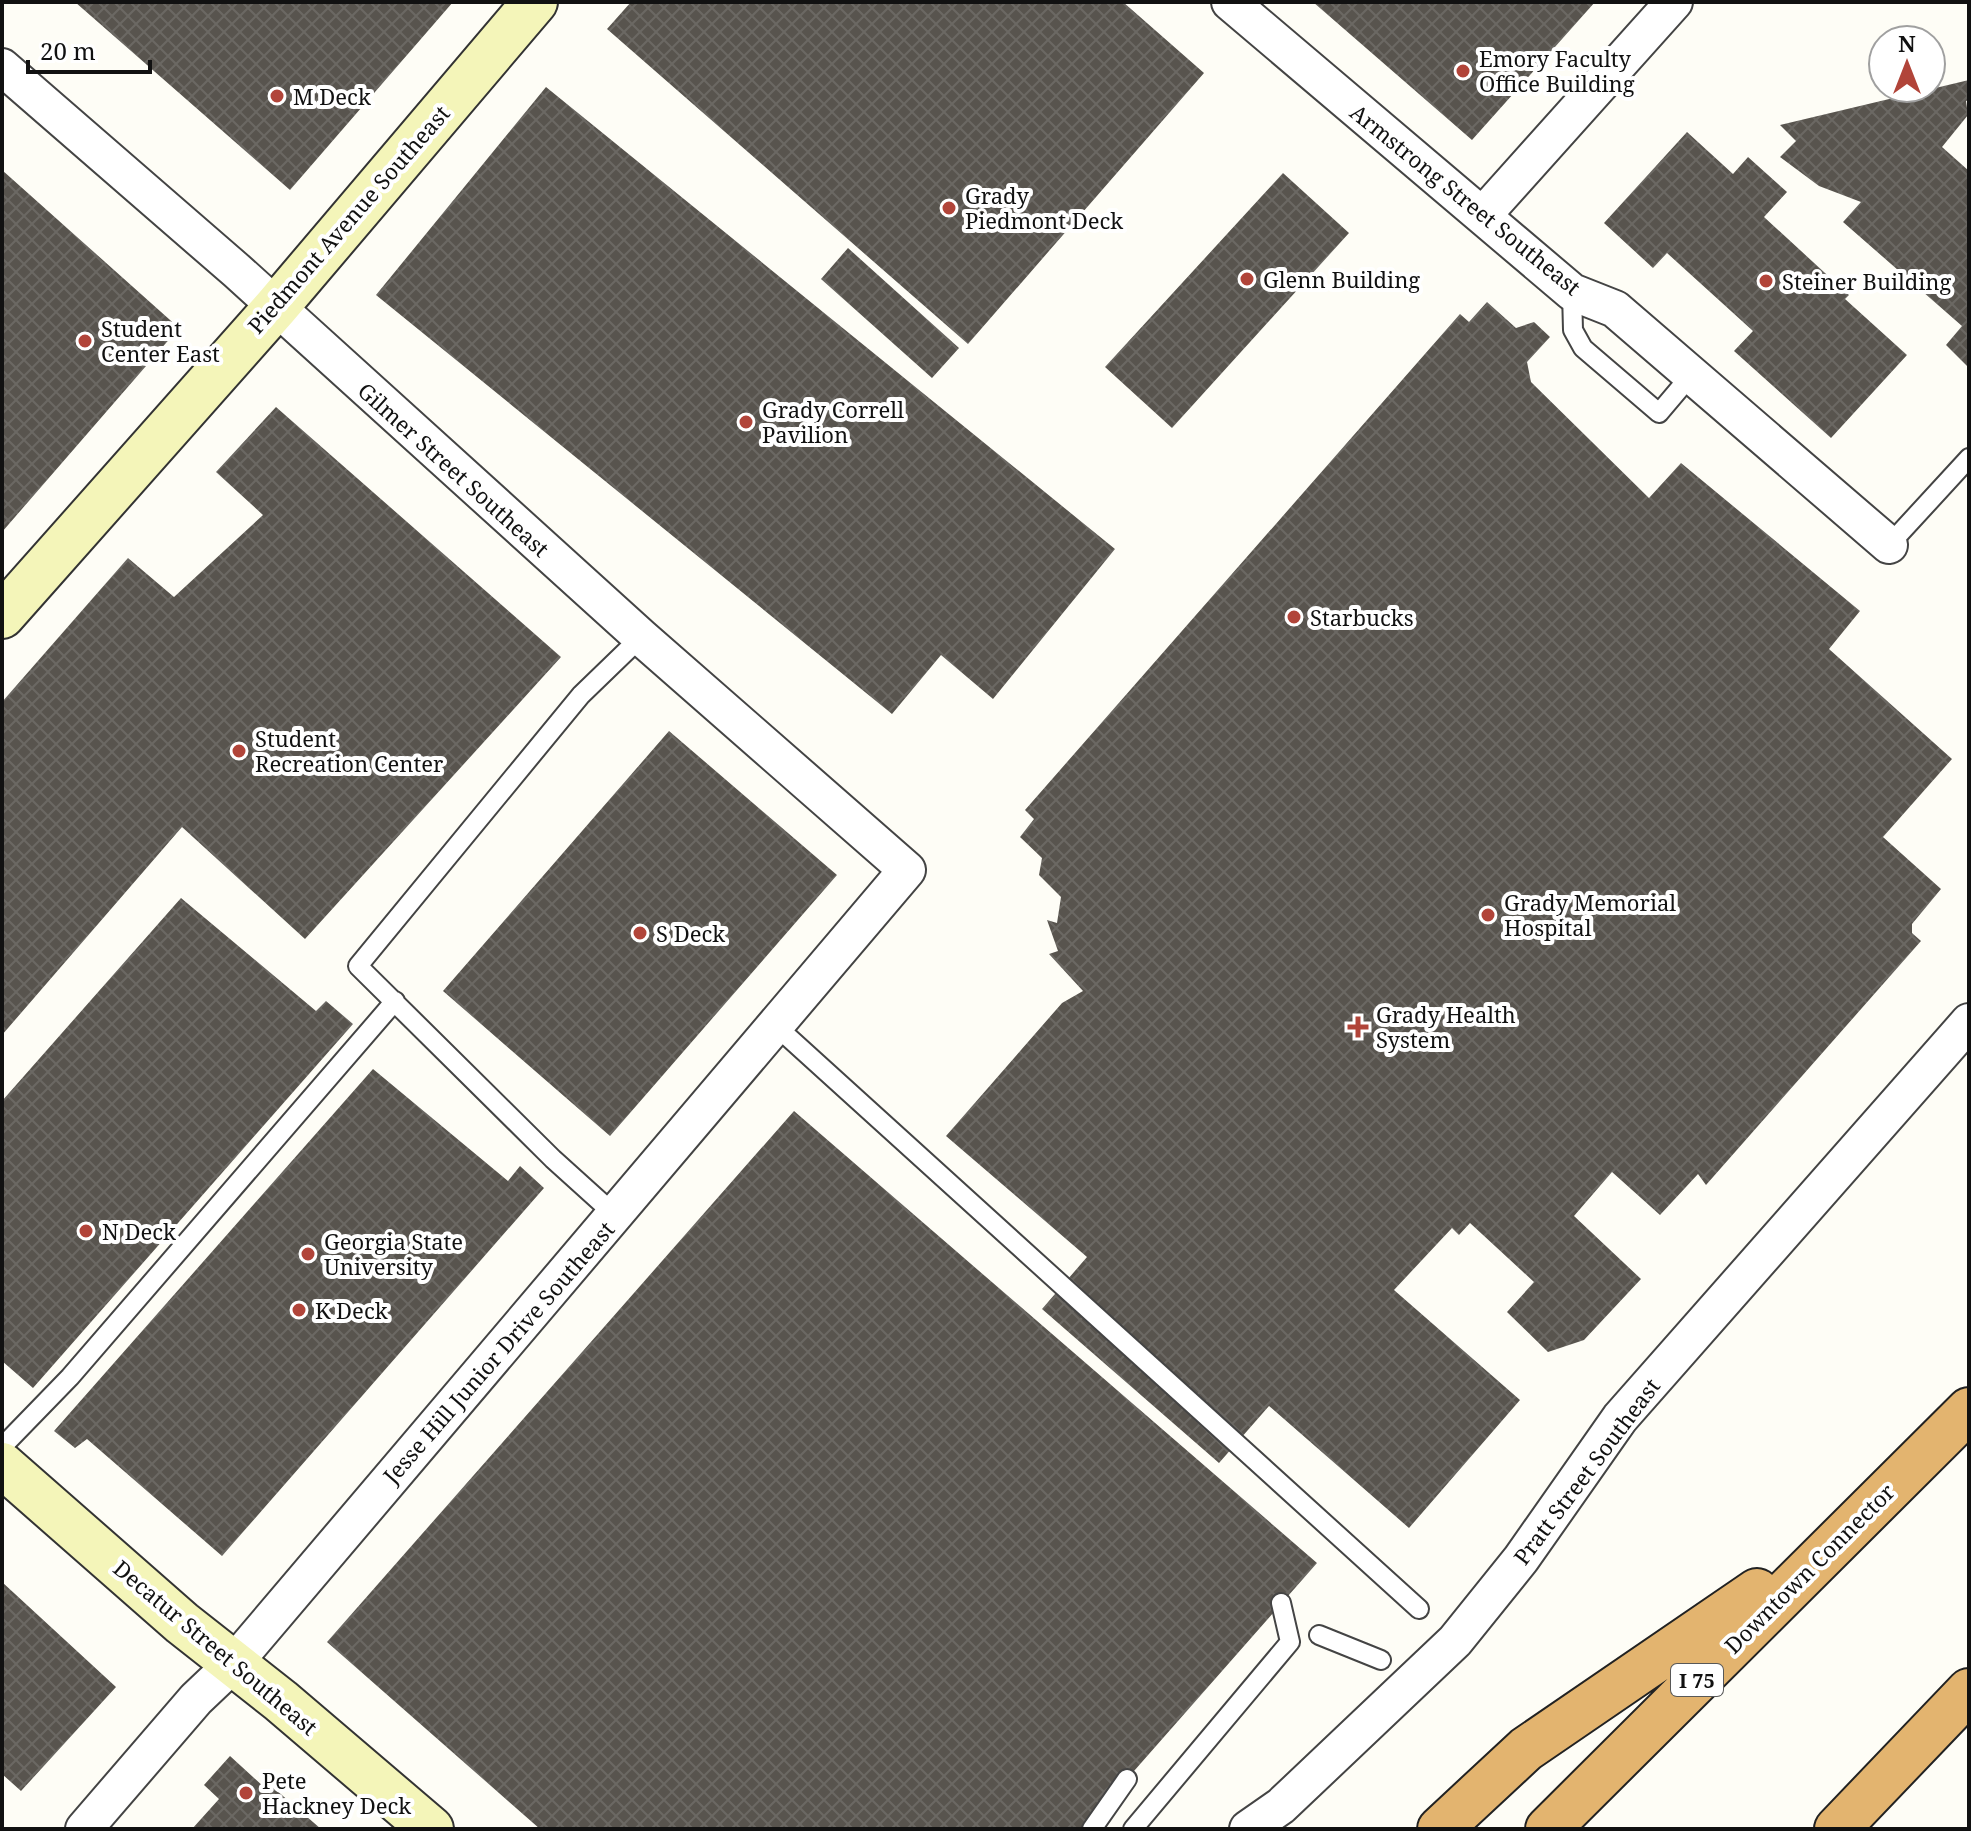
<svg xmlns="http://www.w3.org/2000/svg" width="1971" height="1831" font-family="'Noto Serif',serif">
<defs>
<pattern id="building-cross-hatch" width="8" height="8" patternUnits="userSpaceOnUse" patternTransform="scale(2)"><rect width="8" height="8" fill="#58544e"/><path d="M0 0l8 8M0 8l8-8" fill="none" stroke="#6b6863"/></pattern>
</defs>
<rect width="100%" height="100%" fill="#fefdf6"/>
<path fill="url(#building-cross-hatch)" d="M75,2H453L290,190Z
M631,2H1123L1204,73L968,344L607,29Z
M1313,2H1595L1472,140Z
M1969,80V100L1966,101L1968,115L1942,147L1969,171V368L1946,345L1962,326L1843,222L1861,202L1819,186L1780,157L1796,141L1780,125Z
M546,87L1115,549L993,699L941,655L892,714L376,295Z
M1687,132L1733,174L1748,157L1787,192L1764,217L1849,295L1845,299L1907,355L1831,438L1734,351L1753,331L1667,253L1653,268L1604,223Z
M2,170L179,328L2,532Z
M1283,173L1349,233L1172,428L1105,367Z
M848,248L959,348L932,378L821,279Z
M1487,302L1516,328L1534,322L1550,337L1527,362L1531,382L1649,498L1681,463L1860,611L1829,649L1952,759L1883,837L1941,889L1912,924V933L1921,941L1706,1185L1698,1174L1660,1215L1612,1172L1574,1216L1641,1279L1584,1340L1548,1352L1507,1312L1534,1282L1470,1223L1459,1235L1452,1228L1394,1290L1520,1400L1409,1528L1269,1406L1219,1463L1042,1309L1087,1257L946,1136L1062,1003L1083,991L1049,954L1058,951L1047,920L1057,923L1061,897L1039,875L1042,858L1020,837L1034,819L1025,810L1460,314L1469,322Z
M276,407L561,657L305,939L182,827L2,1035V702L128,558L174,597L263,515L216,472Z
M669,731L837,875L610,1136L443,991Z
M181,898L316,1011L326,1001L353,1024L33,1388L2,1361V1101Z
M373,1069L508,1181L520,1166L544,1188L222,1556L87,1439L75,1448L54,1431Z
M794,1111L1317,1563L1083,1829H540L327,1642Z
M2,1582L116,1687L21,1791L2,1774Z
M230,1756L264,1787L268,1783L321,1829H192L219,1799L204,1785Z"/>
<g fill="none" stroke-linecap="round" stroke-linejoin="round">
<defs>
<path id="lane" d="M1572,292L1573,330L1583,348L1659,413L1692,374
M1889,545L1969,458
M776,1026L1419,1609
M615,1215L553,1159L358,966L581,695L641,637
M2,1447L70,1377L395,1001
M1319,1635L1381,1660
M1092,1829L1127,1779
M1133,1829L1290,1642L1281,1603"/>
<path id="street" d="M1230,2L1572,292L1615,309L1889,545
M2,67L237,271L641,637L907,870L234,1663L196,1699L84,1829
M1483,215L1674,2
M1248,1829L1281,1806L1455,1641L1521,1559L1620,1418L1969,1022"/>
<path id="secondary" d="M2,616L276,307L535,2
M2,1465L182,1623L281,1701L431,1829"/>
<path id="highway" d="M1440,1829L1526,1749L1757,1591
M1548,1829L1969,1410
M1837,1829L1969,1691"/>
</defs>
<use href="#lane" stroke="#444" stroke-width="22"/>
<use href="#street" stroke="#444" stroke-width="40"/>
<use href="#secondary" stroke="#333" stroke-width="48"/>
<use href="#highway" stroke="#222" stroke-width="48"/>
<use href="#lane" stroke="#fff" stroke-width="18"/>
<use href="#street" stroke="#fff" stroke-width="36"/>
<use href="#secondary" stroke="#f4f5b9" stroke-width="44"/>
<use href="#highway" stroke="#e3b46f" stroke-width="44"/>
</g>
<g fill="#b14439" stroke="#fff" stroke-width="3">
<circle cx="1463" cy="71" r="8"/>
<circle cx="277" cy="96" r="8"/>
<circle cx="949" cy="208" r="8"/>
<circle cx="1247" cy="279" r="8"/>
<circle cx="1766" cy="281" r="8"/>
<circle cx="85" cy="341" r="8"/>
<circle cx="746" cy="422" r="8"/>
<circle cx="1294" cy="617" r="8"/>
<circle cx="239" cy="751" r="8"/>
<circle cx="1488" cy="915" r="8"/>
<circle cx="640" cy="933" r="8"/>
<path d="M1354 1015h8v8h8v8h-8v8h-8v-8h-8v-8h8z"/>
<circle cx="86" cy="1231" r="8"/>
<circle cx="308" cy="1254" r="8"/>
<circle cx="299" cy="1310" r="8"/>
<circle cx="246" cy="1793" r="8"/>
</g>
<g text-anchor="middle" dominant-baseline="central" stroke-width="8" stroke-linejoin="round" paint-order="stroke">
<rect fill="#fff" stroke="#585858" stroke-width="2" x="1671" y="1664" width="52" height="32" rx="6"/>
<g font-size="20" font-weight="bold" fill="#111">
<text x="1697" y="1680">I 75</text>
</g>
<g font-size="22" fill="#111" stroke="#fff" text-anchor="start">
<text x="1479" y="58">Emory Faculty<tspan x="1479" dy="25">Office Building</tspan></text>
<text x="293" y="96">M Deck</text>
<text x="965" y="195">Grady<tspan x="965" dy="25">Piedmont Deck</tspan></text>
<text x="1263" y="279">Glenn Building</text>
<text x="1782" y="281">Steiner Building</text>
<text x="101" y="328">Student<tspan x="101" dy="25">Center East</tspan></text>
<text x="762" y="409">Grady Correll<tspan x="762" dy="25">Pavilion</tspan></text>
<text x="1310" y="617">Starbucks</text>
<text x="255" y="738">Student<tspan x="255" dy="25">Recreation Center</tspan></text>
<text x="1504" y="902">Grady Memorial<tspan x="1504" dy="25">Hospital</tspan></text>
<text x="656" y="933">S Deck</text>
<text x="1376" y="1014">Grady Health<tspan x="1376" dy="25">System</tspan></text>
<text x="102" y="1231">N Deck</text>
<text x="324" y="1241">Georgia State<tspan x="324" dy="25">University</tspan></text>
<text x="315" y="1310">K Deck</text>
<text x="262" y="1780">Pete<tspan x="262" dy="25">Hackney Deck</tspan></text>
</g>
<g font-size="22" fill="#111" stroke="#fff">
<text transform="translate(1466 199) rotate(39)">Armstrong Street Southeast</text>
<text transform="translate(348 219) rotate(-49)">Piedmont Avenue Southeast</text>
<text transform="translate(454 469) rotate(42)">Gilmer Street Southeast</text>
<text transform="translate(498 1352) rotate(-49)">Jesse Hill Junior Drive Southeast</text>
<text transform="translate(1586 1471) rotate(-53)">Pratt Street Southeast</text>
<text transform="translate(1809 1568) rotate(-45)">Downtown Connector</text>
<text transform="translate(216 1647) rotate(40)">Decatur Street Southeast</text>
</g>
</g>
<rect width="1971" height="1831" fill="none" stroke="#111111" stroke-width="8"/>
<g transform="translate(1907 64)"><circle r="38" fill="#ffffff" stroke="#a0a0a0" stroke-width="2"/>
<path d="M0-6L14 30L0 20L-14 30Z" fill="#b14439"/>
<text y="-12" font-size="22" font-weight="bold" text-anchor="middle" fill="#111111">N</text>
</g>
<path d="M28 60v12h122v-12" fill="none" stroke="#111111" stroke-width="4"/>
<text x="40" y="60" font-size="24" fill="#111111" stroke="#ffffff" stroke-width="6" paint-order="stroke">20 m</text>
</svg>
